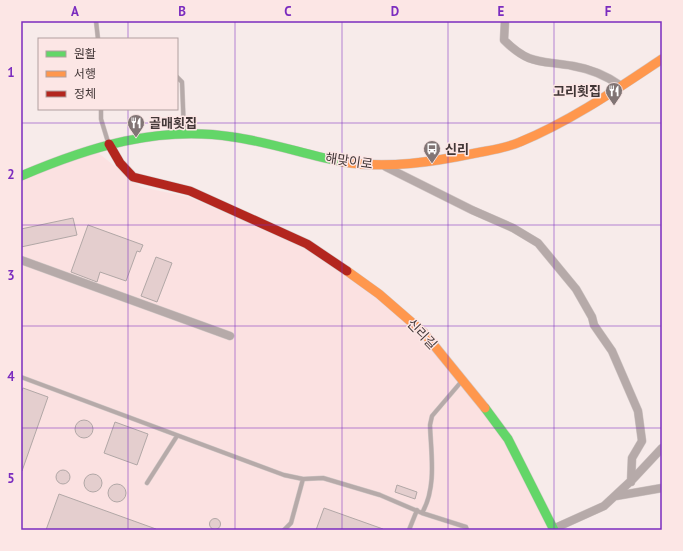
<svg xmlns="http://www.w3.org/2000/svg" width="683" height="551" font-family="'PT Sans','Noto Sans KR',sans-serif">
<rect width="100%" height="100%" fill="#f7ebea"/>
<path fill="#fbe1e1" d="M92,148L141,187L189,197L305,248L389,306L419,335L507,436L552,530H21V175Z"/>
<path fill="#e4cece" stroke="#b1a7a6" d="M73,218L77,235L21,247V229Z
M88,225L143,245L140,252L137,251L126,281L100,272L97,282L71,272Z
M156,257L172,263L157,302L141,296Z
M23,388L48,397L22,471L21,393Z
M75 429a9 9 0 1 1 18 0a9 9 0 1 1-18 0Z
M115,422L148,434L137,465L104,453Z
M56 477a7 7 0 1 1 14 0a7 7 0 1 1-14 0Z
M84 483a9 9 0 1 1 18 0a9 9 0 1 1-18 0Z
M108 493a9 9 0 1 1 18 0a9 9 0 1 1-18 0Z
M397,485L417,492L415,499L395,492Z
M59,494L156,529V530H46Z
M324,508L383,529V530H316Z
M209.5 524a5.5 5.5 0 1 1 11 0a5.5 5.5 0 1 1-11 0Z"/>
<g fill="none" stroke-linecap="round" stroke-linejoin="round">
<defs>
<path id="lane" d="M96,21L98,39
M177,77L182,82L184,132
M101,109V119L108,142
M21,377L284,475L303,479L323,478L380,495L422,513L466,527L467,530
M147,483L177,436
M422,513C437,487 431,454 430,425L432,416L461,382
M284,530L291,523L303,479
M409,530L417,510"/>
<path id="street" d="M505,21L504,40C530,66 541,60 573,66C591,69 607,76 621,86
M386,167L472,210L513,228L538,243L576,289L592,317L594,325L612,351L638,411L642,441L632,458L631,482
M21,260L230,336
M616,496L662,488
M553,529L604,506L633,479L662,448"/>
<path id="fast" d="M21,176C89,147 159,125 233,137C270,142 306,155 343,162
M485,408L508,439L554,530"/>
<path id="slow" d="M343,162C388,169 433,162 476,153C491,150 507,148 520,142C571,121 617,89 662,59
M347,271L379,294L424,333L485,408"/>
<path id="jam" d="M109,144L120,163L133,177L190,191L307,244L347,271"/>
</defs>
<use href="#lane" stroke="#d2c8c7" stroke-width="5"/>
<use href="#street" stroke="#d2c8c7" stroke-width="9"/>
<use href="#fast" stroke="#d2c8c7" stroke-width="10"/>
<use href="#slow" stroke="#d2c8c7" stroke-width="10"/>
<use href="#jam" stroke="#d2c8c7" stroke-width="10"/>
<use href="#lane" stroke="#b6aaa9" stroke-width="4"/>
<use href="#street" stroke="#b6aaa9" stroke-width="8"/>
<use href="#fast" stroke="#63d668" stroke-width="9"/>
<use href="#slow" stroke="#ff974d" stroke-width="9"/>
<use href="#jam" stroke="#b3261e" stroke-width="9"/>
</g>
<path fill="none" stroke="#7b2cbf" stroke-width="1" stroke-opacity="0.55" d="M128,21V39M235,21V530M342,21V530M448,21V530M554,21V530M128,109V530M21,123H662M21,225H662M21,326H662M21,428H662"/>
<defs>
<symbol id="restaurant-pin" viewBox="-11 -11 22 30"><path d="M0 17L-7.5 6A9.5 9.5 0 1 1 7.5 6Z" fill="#817575" stroke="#fce6e5"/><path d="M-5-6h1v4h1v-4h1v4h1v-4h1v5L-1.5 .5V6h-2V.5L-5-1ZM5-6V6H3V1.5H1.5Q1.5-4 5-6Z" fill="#fff"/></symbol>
<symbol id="bus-pin" viewBox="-11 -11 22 30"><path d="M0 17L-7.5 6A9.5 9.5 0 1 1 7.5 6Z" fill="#817575" stroke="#fce6e5"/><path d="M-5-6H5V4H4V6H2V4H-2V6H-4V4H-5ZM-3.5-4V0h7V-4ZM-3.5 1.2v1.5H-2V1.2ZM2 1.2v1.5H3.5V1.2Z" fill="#fff"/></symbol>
</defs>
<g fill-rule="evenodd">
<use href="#restaurant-pin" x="604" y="81" width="20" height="27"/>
<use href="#restaurant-pin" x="126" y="113" width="20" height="27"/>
<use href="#bus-pin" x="422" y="139" width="20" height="27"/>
</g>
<g text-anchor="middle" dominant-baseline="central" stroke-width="3" stroke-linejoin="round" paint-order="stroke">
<g font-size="13" font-weight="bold" fill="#413636" stroke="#fce6e5" text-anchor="start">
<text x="601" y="91" text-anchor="end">고리횟집</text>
<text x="149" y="123">골매횟집</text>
<text x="445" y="149">신리</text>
</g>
<g font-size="13" fill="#413636" stroke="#fce6e5">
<text transform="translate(349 161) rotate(8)">해맞이로</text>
<text transform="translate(422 334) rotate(46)">신리길</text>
</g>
</g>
<rect width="683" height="551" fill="none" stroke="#fce6e5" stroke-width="44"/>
<rect x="38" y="38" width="140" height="72" fill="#fce6e5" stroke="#b1a09f"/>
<rect x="46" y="51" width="20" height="6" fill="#63d668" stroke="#b1a09f"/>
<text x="74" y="58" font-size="12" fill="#413636">원활</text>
<rect x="46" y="71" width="20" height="6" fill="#ff974d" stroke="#b1a09f"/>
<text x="74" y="78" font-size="12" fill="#413636">서행</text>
<rect x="46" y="91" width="20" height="6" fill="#b3261e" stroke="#b1a09f"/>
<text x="74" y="98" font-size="12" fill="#413636">정체</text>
<rect x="22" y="22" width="639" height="507" fill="none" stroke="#7b2cbf" stroke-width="1.5"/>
<g font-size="13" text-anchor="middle" font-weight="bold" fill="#7b2cbf">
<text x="75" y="16">A</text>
<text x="182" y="16">B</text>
<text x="288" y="16">C</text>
<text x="395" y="16">D</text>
<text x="501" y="16">E</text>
<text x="608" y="16">F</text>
<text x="11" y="77">1</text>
<text x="11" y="179">2</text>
<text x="11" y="280">3</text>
<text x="11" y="381">4</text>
<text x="11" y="483">5</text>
</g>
</svg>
